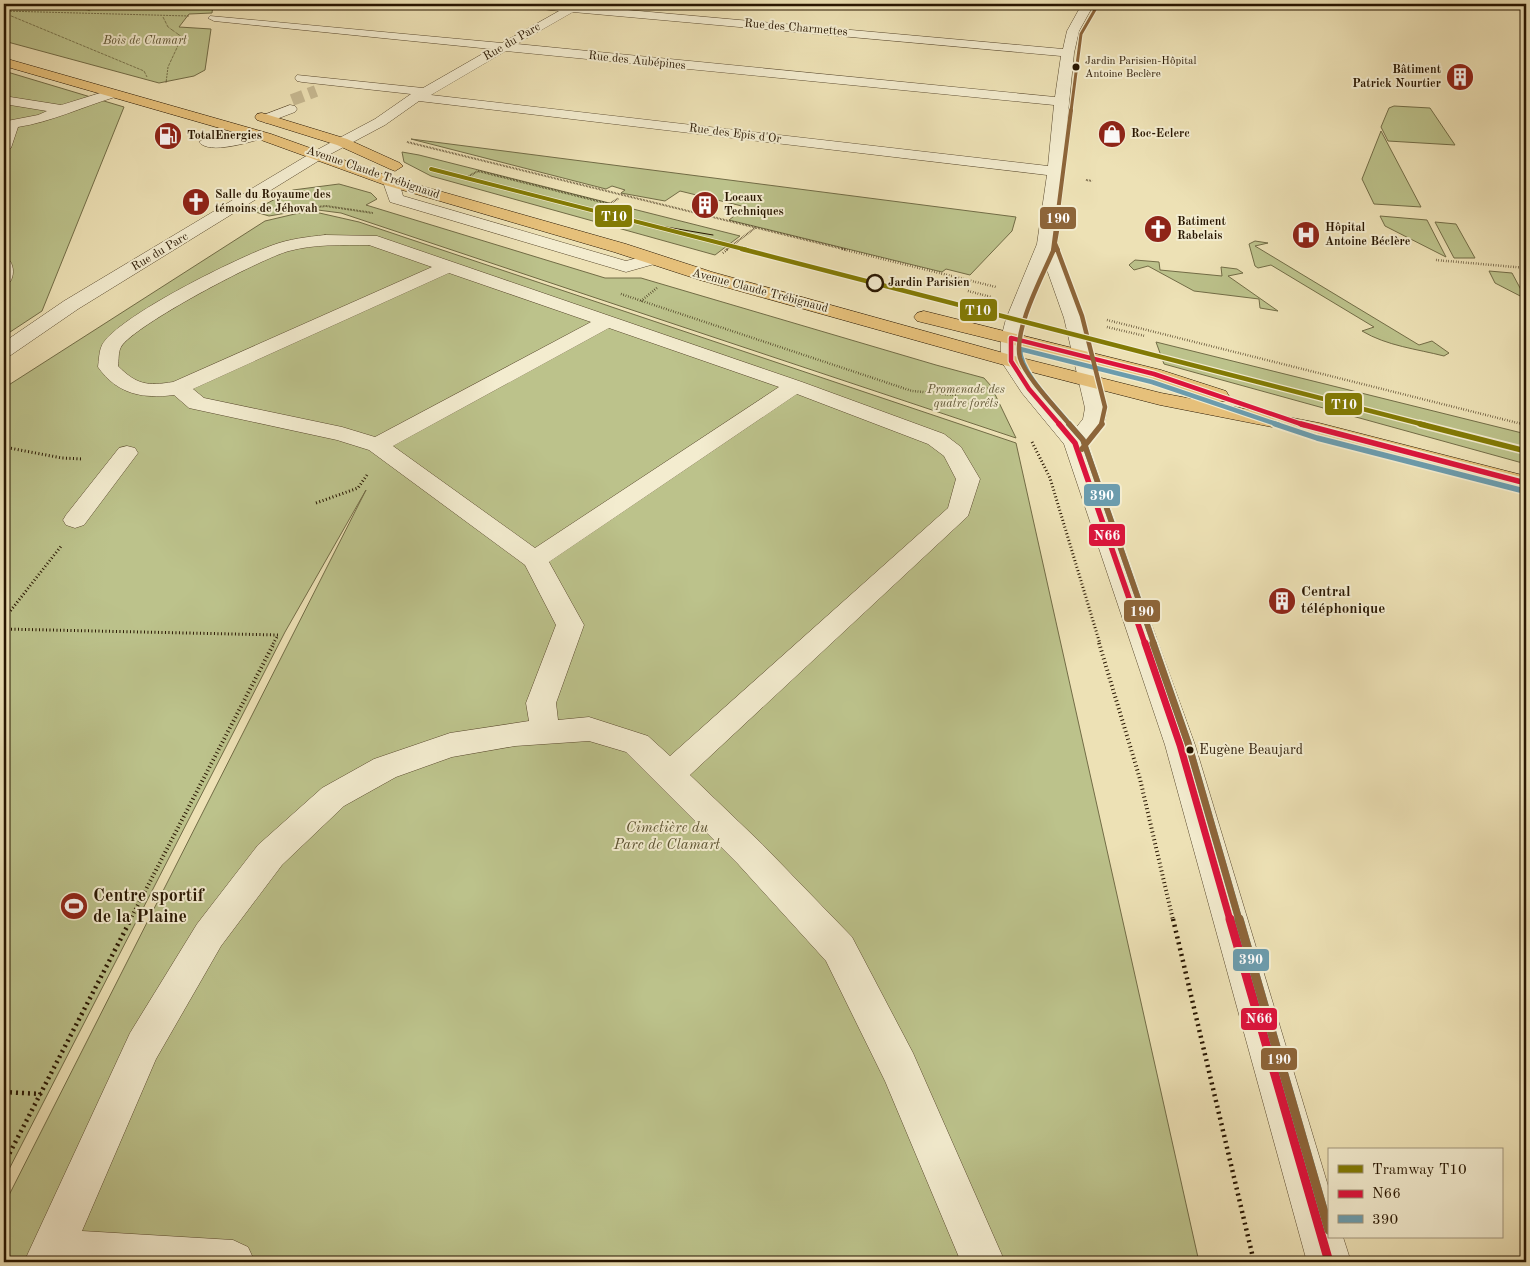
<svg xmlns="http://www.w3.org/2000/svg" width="1530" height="1266" font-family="'Old Standard TT',serif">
<rect width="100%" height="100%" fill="#ede1b5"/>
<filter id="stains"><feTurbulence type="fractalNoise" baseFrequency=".004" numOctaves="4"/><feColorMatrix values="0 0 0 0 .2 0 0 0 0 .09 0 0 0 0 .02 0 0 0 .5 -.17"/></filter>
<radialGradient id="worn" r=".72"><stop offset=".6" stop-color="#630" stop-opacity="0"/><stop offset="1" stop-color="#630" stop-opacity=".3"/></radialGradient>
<path fill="#bcc28b" stroke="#726c46" d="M4,4H213L212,13L189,14L179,27L211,29L205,70L194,76L159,83L4,41Z
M4,71L124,107L42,311L4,336Z
M1394,106L1430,108L1455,145L1388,141L1381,127L1389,108Z
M1381,131L1421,207L1374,204L1362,179Z
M411,139L1016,217L1012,231L970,275L946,269L942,272L729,220L746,207L680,191L665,201L621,193L625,190L612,186L606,189Z
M402,152L419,155L740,236L715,255L431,176L404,162Z
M339,184L371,193L377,199L366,205L605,278H641L936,365L984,378L991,386L1016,438L341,213L310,209L269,216L252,211L293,190Z
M315,212L359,222L1016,443L1199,1262H4V1205L366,490L285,632L4,1179V388L265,221L299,213Z
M1380,216L1427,220L1446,257L1385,226Z
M1435,222L1456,224L1475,258H1454Z
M1255,241L1268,243L1255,246L1419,345L1432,341L1449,353L1444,356C1417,349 1387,346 1362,331L1374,327L1271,265L1258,268L1255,266L1249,244Z
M1135,260L1159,262L1160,270L1222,276L1221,267L1237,269L1243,273L1228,276L1278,311L1260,308L1259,299L1194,291L1148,266L1134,270L1129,265Z
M1489,271L1512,273L1526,299L1495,283Z
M1156,342L1526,434V464L1164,364Z"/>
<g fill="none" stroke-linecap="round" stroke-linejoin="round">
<path stroke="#c6b891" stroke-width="12" stroke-dasharray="12 6" stroke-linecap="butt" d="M292,100L316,91"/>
<defs>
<path id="minor" d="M519,4H584L583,6L1063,49L1067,31L1082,4H1094L1079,31L1074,53L1055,244L1084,318L1107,408L1105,420L1086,443L1195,745L1329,1189V1237H1343L1351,1262H1307L1165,745L1064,444L1022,393L1001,361V338L1006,319L1037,244L1047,175L419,101L385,125L323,158L78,309L11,355L4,357V342L64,301L313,152L375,119L411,94L302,82L297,81L295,78L297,75L423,88L491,49L214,21L208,18L210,16L502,43L559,11L524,7ZM573,12L1061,56L1055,97L517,44ZM506,51L1054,105L1048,166L431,95ZM1046,267L1064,318L1085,408L1083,419L1075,429C1057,408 1034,387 1022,363C1012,341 1038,288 1046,267Z
M110,90L115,91L117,94L115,97C82,107 51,122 18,127L11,148L4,152V127L7,121L38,115L47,111L4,104V96L61,105Z
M290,105L295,106L297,109L295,112L266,123L259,119L261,116Z
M259,131L266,135L264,138C250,142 209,155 199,142L206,138L227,139Z
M391,177L399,182L403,196L626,261L652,254L658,255L661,259L658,263L626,272L390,202L383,182Z
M325,235L377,236L802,382L944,434L961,447L980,479L968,516L690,775L762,844L852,937L913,1053L1005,1262H961L885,1081L826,961L738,864L626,752L589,741L515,746L452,757L396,777L344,806L282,865L221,946L156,1059L82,1231L233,1240L248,1247L255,1262H24L130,1033L197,924L258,845L322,788L374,759L450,733L529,721L526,703L556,625L525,565L369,450L337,440L189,408L174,395C142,399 117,394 98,367C99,360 99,351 102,345C118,316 239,257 273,245C289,239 307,237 325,235ZM369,245L432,267L173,382C147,386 137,385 118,366C119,360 118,352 121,347C134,325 262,258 289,251C315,244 343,245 369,245ZM449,273L591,322L375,437L342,427L204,398L193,389ZM609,328L779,387L535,548L393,446ZM797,394L928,444L944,456L956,479L948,508L670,756L648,736L589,717L558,720L556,703L584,625L549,562Z
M4,260L10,261C14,267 14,276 10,282L4,283Z
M127,446L135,448L138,453L84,525L75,528L66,525L63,520L66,515L119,448Z"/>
<path id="major" d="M4,58L271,134L397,179L626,244L712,272L1018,357L1161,393L1319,423L1526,476V490L1318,436L1160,405L1004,365L700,280L614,252L385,185L261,140L4,66Z
M262,113L347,139L400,163L403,166L395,171L390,169L337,145L257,120L255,117L257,114Z
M924,311L1161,370L1226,391L1229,396L1226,401L1218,402L1147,378L917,321L914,317L917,313Z"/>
</defs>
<use href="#minor" stroke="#59492e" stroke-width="1"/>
<use href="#major" stroke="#281601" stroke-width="1"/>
<path stroke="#281601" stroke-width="1" stroke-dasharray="0.5 1" stroke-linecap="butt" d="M65,4L91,11
M4,11L189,16
M4,13L144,71L147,77
M163,17L168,27L182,37L168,67L166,83"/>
<path stroke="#281601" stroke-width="2" stroke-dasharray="0.5 1" stroke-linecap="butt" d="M407,142L847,250
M469,176L478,171L609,204
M1086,180L1092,181
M280,211L326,206L373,213
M596,212L619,198
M726,250L755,228"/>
<path stroke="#281601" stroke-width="2.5" stroke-dasharray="0.5 2" stroke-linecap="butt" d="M842,249L996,287
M723,253L728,249
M1436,260L1526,268
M968,291L991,297
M621,294L912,391L954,395L993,387
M641,301L658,287
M1107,320L1526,425
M1107,327L1145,336"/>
<path stroke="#281601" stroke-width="3" stroke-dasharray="1 2.5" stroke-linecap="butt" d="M1521,424L1526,425
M1032,442L1050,478L1100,644
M4,447L62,458L83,459
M316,503L358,488L367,475
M4,619L62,545
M4,629L278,635L273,644"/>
<path stroke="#281601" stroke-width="4" stroke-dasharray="1 3" stroke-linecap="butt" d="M1099,643L1140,779L1173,920
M130,920L274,643"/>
<path stroke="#281601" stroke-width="4.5" stroke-dasharray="2 4" stroke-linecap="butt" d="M1173,919L1254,1262
M4,1092L41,1094
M4,1164L131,919"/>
<use href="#minor" fill="#f3eccf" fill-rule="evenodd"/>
<use href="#major" fill="#e6c07a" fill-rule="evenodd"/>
<path stroke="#281601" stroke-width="1" d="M631,221L713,235"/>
<defs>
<path id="bus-1-far3" d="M1060,425L1029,389L1011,361V338L1154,374L1304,425"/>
<path id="bus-1-far2" d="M1059,424L1075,443L1145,644
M1301,424L1526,483"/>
<path id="bus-1-far1" d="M1145,643L1180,745L1230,920"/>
<path id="bus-1" d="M1230,919L1329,1262"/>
<path id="bus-2-far3" d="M1070,425C1055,406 1020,373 1020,349L1152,382L1279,425"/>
<path id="bus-2-far2" d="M1069,424L1083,440L1154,644
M1275,424L1317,438L1524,491"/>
<path id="bus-2-far1" d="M1153,643L1188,743L1239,920"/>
<path id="bus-2" d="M1239,919L1329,1230"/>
<path id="bus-3-far5" d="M1071,111L1081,34L1096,8"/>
<path id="bus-3-far4" d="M1053,250L1071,110
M1058,250L1055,243L1058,226"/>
<path id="bus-3-far3" d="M1054,249C1043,275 1013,330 1020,358C1025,376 1057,409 1070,425
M1057,249L1082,316L1105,407L1101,425"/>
<path id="bus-3-far2" d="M1069,424L1083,440L1154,644
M1082,449L1102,424"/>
<path id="bus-3-far1" d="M1153,643L1188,743L1239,920"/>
<path id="bus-3" d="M1239,919L1329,1230"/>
</defs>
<use href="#bus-1-far3" stroke="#f3eccf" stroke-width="7"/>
<use href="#bus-1-far2" stroke="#f3eccf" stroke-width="9"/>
<use href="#bus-1-far1" stroke="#f3eccf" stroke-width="11"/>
<use href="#bus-1" stroke="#f3eccf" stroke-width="12"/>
<use href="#bus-2-far3" stroke="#f3eccf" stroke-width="7"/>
<use href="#bus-2-far2" stroke="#f3eccf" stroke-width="9"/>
<use href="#bus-2-far1" stroke="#f3eccf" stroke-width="11"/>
<use href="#bus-2" stroke="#f3eccf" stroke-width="12"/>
<use href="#bus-3-far5" stroke="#f3eccf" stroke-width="5"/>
<use href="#bus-3-far4" stroke="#f3eccf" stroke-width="5.5"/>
<use href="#bus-3-far3" stroke="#f3eccf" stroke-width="7"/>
<use href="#bus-3-far2" stroke="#f3eccf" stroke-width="9"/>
<use href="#bus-3-far1" stroke="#f3eccf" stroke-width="11"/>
<use href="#bus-3" stroke="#f3eccf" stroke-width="12"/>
<use href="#bus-1-far3" stroke="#dc143c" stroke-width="4.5"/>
<use href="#bus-1-far2" stroke="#dc143c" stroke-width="5.5"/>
<use href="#bus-1-far1" stroke="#dc143c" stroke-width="7"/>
<use href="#bus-1" stroke="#dc143c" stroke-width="9"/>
<use href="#bus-2-far3" stroke="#6c9cad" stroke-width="4.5"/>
<use href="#bus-2-far2" stroke="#6c9cad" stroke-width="5.5"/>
<use href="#bus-2-far1" stroke="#6c9cad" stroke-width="7"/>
<use href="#bus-2" stroke="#6c9cad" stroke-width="9"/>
<use href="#bus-3-far5" stroke="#8d6539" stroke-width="3"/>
<use href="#bus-3-far4" stroke="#8d6539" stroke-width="4"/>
<use href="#bus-3-far3" stroke="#8d6539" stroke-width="4.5"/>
<use href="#bus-3-far2" stroke="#8d6539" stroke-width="5.5"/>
<use href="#bus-3-far1" stroke="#8d6539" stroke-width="7"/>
<use href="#bus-3" stroke="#8d6539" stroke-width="9"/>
<defs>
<path id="tram-1-far2" d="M431,169L747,250"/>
<path id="tram-1-far1" d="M742,249L1425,425"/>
<path id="tram-1" d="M1420,424L1526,451"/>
</defs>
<use href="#tram-1-far2" stroke="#f3eccf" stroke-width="5.5"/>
<use href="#tram-1-far1" stroke="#f3eccf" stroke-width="7"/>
<use href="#tram-1" stroke="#f3eccf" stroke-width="9"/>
<use href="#tram-1-far2" stroke="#827a04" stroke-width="4"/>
<use href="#tram-1-far1" stroke="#827a04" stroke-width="4.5"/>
<use href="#tram-1" stroke="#827a04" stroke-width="5.5"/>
</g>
<defs>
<symbol id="building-disc" viewBox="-11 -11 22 22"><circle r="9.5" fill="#8f2418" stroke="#f3eccf"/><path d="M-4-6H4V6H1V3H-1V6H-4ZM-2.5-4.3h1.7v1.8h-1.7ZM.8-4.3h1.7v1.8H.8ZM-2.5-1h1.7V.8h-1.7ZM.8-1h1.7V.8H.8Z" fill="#fff"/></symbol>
<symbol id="shop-disc" viewBox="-11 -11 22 22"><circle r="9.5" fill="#8f2418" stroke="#f3eccf"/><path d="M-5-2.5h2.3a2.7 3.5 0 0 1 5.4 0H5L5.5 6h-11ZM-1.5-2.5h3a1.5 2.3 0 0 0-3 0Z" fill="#fff"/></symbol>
<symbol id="fuel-disc" viewBox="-11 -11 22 22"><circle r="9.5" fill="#8f2418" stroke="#f3eccf"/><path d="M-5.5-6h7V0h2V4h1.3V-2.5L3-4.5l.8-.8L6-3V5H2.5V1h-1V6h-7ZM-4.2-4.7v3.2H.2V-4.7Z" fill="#fff"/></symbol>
<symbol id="church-disc" viewBox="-11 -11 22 22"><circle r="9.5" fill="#8f2418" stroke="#f3eccf"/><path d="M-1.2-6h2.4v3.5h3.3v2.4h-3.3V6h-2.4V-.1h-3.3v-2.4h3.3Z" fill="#fff"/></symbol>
<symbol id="hospital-disc" viewBox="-11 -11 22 22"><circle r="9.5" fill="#8f2418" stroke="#f3eccf"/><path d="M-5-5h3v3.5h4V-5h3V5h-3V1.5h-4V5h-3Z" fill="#fff"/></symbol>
<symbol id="stadium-disc" viewBox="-11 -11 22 22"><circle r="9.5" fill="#8f2418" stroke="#f3eccf"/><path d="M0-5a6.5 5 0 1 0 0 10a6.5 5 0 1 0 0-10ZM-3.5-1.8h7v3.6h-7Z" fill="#fff"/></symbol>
</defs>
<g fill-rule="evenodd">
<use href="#building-disc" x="1444" y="61" width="32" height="32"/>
<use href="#shop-disc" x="1096" y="118" width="32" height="32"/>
<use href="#fuel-disc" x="152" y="120" width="32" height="32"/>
<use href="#church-disc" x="180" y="186" width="32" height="32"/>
<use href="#building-disc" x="689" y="189" width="32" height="32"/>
<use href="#church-disc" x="1142" y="213" width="32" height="32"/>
<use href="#hospital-disc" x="1290" y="219" width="32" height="32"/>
<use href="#building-disc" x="1266" y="585" width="32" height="32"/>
<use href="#stadium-disc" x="58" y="890" width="32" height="32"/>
</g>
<g fill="#281601" stroke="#f3eccf" stroke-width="2">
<circle cx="1076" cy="67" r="4.5"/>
<circle cx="1190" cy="750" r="4.5"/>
</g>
<circle fill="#f3eccf" stroke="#281601" stroke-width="2.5" cx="875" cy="283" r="8"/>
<g text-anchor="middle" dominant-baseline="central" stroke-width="4" stroke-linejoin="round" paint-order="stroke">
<g font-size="11" fill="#281601" stroke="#f3eccf" text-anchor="start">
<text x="1085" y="61">Jardin Parisien-Hôpital<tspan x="1085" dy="13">Antoine Beclère</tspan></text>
</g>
<g font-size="12" fill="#281601" stroke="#f3eccf">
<text transform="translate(796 28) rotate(5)">Rue des Charmettes</text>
<text transform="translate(512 42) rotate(-30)">Rue du Parc</text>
<text transform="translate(637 61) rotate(6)">Rue des Aubépines</text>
<text transform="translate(735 134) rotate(7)">Rue des Epis d'Or</text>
<text transform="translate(373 173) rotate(19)">Avenue Claude Trébignaud</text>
<text transform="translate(160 252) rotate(-31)">Rue du Parc</text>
<text transform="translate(760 291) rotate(15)">Avenue Claude Trébignaud</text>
</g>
<g font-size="12" font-style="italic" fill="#5c5231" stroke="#f3eccf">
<text x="145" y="41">Bois de Clamart</text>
<text x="966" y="390">Promenade des<tspan x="966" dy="14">quatre forêts</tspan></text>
</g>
<g font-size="12" font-weight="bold" fill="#281601" stroke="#f3eccf" text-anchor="start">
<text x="1441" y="70" text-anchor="end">Bâtiment<tspan x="1441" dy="14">Patrick Nourtier</tspan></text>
<text x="1131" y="134">Roc-Eclerc</text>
<text x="187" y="136">TotalEnergies</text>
<text x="215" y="195">Salle du Royaume des<tspan x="215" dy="14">témoins de Jéhovah</tspan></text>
<text x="724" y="198">Locaux<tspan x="724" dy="14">Techniques</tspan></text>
<text x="1177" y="222">Batiment<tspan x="1177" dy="14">Rabelais</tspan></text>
<text x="1325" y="228">Hôpital<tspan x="1325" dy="14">Antoine Béclère</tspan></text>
</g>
<g font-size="12" font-weight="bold" fill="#281601" stroke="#f3eccf" text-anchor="start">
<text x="888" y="283">Jardin Parisien</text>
</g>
<g font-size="14" fill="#281601" stroke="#f3eccf" text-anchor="start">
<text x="1199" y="750">Eugène Beaujard</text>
</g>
<g font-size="15" font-weight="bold" fill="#281601" stroke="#f3eccf" text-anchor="start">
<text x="1301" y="592">Central<tspan x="1301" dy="17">téléphonique</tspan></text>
</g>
<g font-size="15" font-style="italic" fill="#5c5231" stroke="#f3eccf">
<text x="667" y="828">Cimetière du<tspan x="667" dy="17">Parc de Clamart</tspan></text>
</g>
<g font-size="18" font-weight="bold" fill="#281601" stroke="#f3eccf" text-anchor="start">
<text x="93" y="896">Centre sportif<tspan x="93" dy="21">de la Plaine</tspan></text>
</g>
</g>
<g stroke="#f3eccf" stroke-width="2">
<rect x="594" y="204" width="39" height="24" rx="5" fill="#827a04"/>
<rect x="1039" y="206" width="38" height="24" rx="5" fill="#8d6539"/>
<rect x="959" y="298" width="39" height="24" rx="5" fill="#827a04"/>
<rect x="1324" y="392" width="39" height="24" rx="5" fill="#827a04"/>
<rect x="1083" y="483" width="38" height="24" rx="5" fill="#6c9cad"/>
<rect x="1088" y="523" width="38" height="24" rx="5" fill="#dc143c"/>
<rect x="1123" y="599" width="38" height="24" rx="5" fill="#8d6539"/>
<rect x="1232" y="948" width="38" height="24" rx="5" fill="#6c9cad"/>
<rect x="1240" y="1007" width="38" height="24" rx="5" fill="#dc143c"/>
<rect x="1260" y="1047" width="38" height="24" rx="5" fill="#8d6539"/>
</g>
<g font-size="14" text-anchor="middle" font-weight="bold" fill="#fff">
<text x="614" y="221">T10</text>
<text x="1058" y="223">190</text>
<text x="978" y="315">T10</text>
<text x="1344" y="409">T10</text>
<text x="1102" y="500">390</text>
<text x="1107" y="540">N66</text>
<text x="1142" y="616">190</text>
<text x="1251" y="964">390</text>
<text x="1259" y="1023">N66</text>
<text x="1279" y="1064">190</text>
</g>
<rect width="1530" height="1266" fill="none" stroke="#ede1b5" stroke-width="20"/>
<rect x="5" y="5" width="1520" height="1256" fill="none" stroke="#281601" stroke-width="2.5"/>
<rect x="10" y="10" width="1510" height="1246" fill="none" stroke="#281601"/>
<rect x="1328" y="1148" width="175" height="90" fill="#f3eccf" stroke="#a2967d"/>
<rect x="1338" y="1165" width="25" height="8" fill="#827a04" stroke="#a2967d"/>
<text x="1372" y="1174" font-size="15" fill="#281601">Tramway T10</text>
<rect x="1338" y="1190" width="25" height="8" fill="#dc143c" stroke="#a2967d"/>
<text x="1372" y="1198" font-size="15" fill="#281601">N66</text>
<rect x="1338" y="1215" width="25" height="8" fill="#6c9cad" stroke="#a2967d"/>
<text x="1372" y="1224" font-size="15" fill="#281601">390</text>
<rect width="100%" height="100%" filter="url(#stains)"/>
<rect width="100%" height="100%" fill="url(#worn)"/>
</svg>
